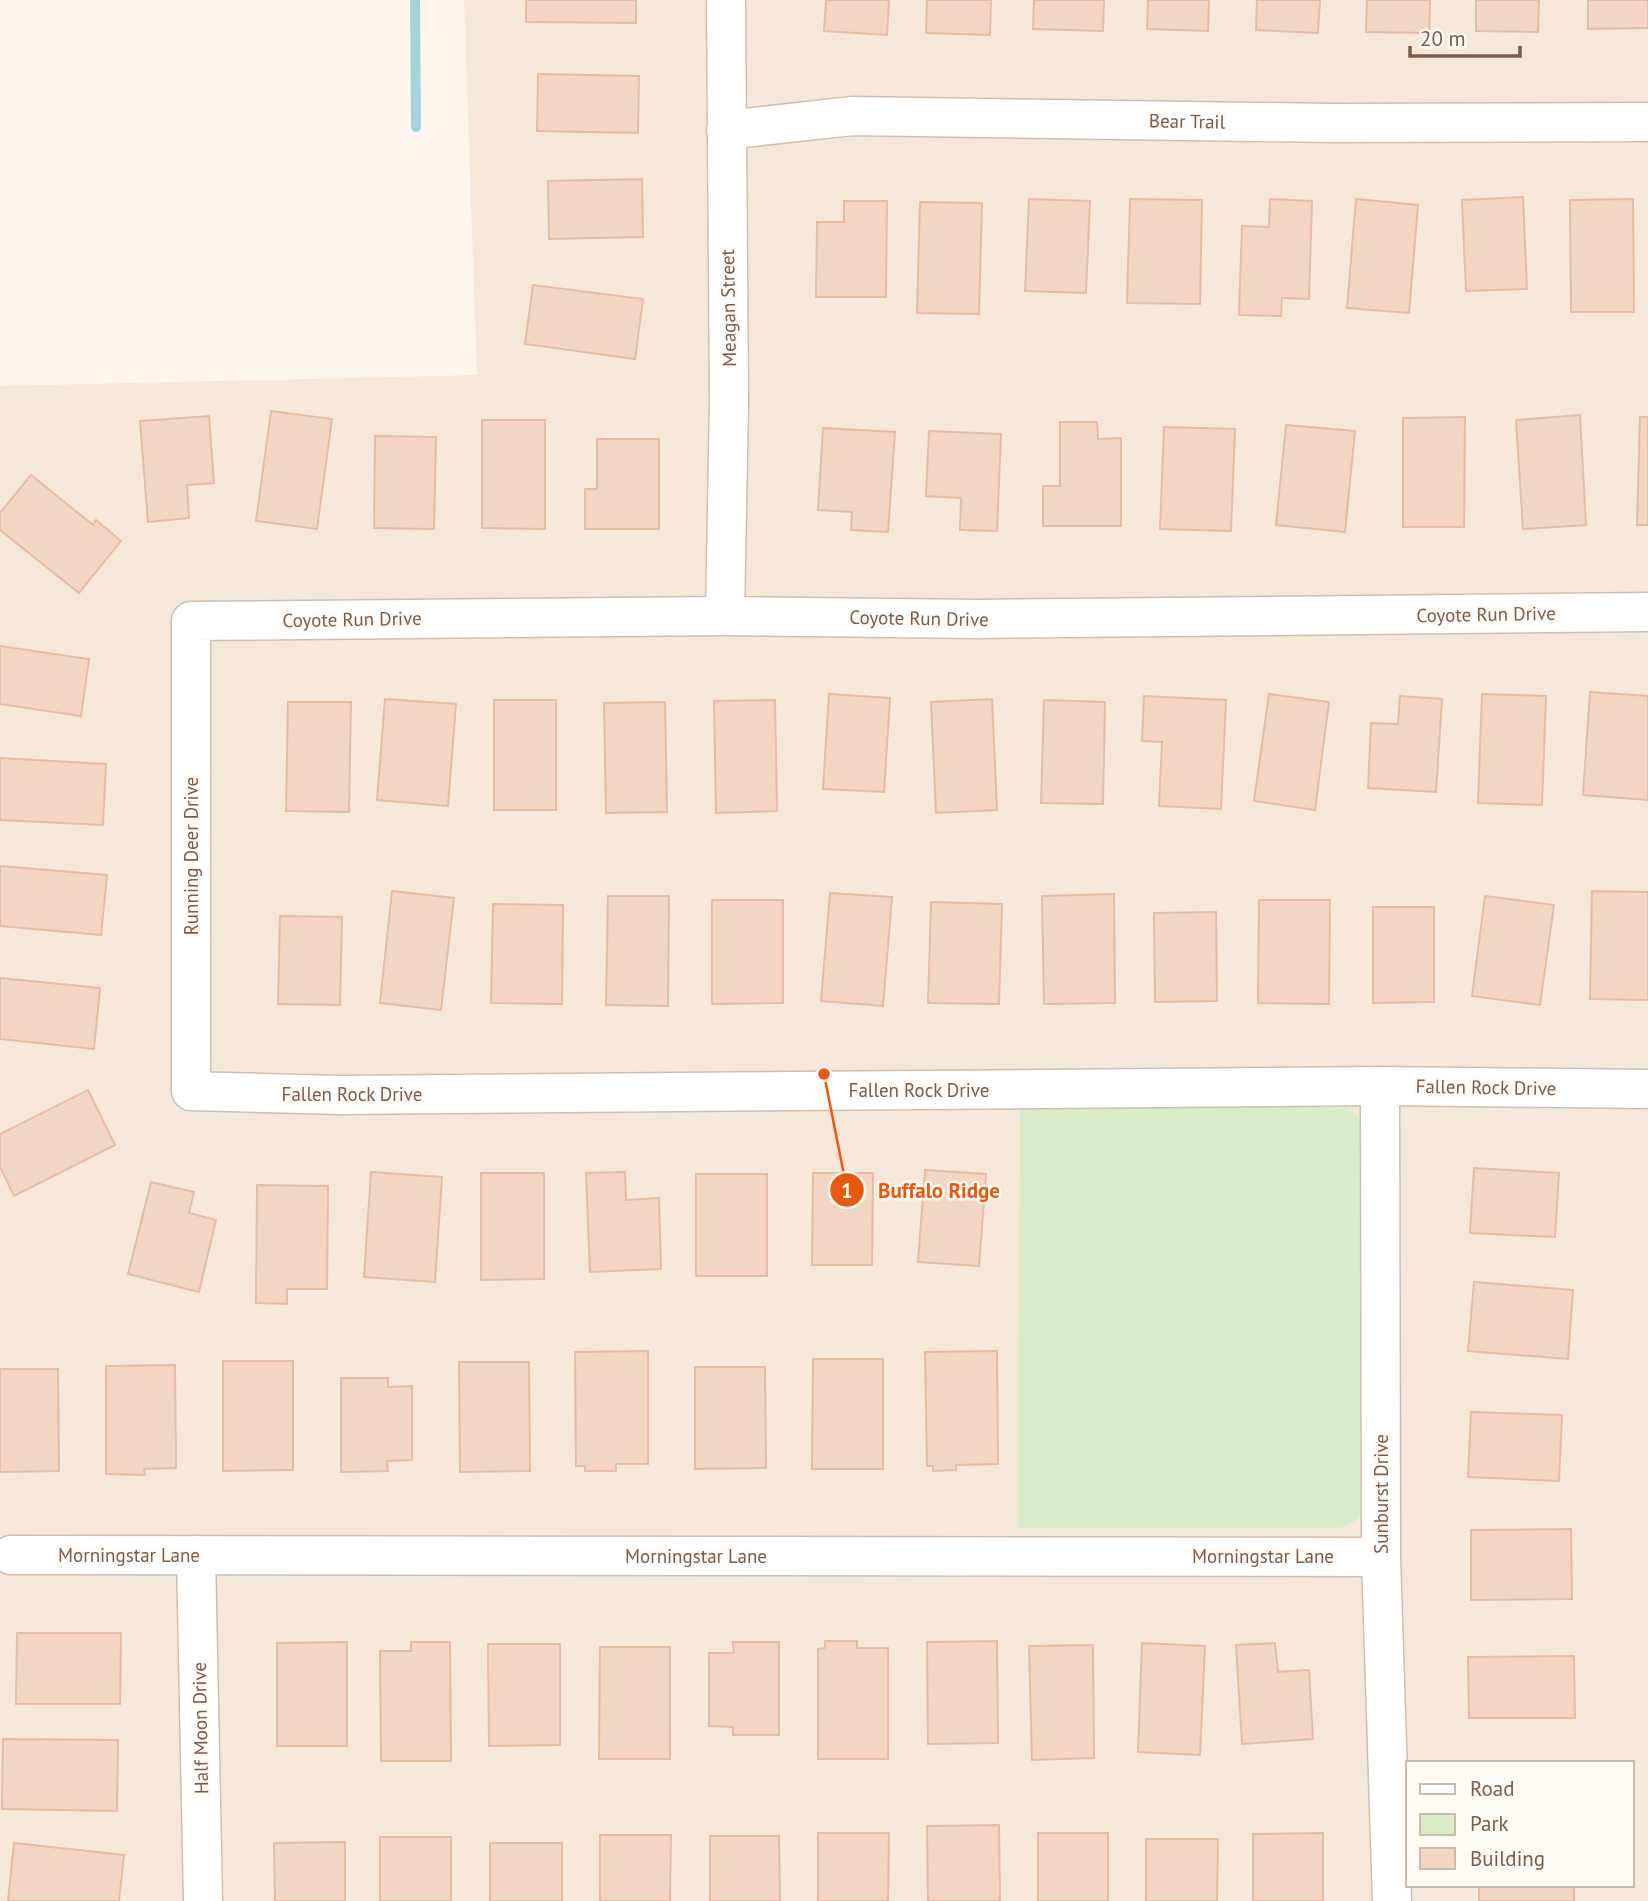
<svg xmlns="http://www.w3.org/2000/svg" width="1648" height="1901" font-family="'PT Sans',sans-serif">
<rect width="100%" height="100%" fill="#fdf6ec"/>
<path fill="#f5e8da" fill-rule="evenodd" d="M464,0H1648V1901H0V386L477,375ZM1408,1763H1632V1885H1408Z"/>
<path fill="#d8ecc9" d="M1337,1105L1352,1111L1363,1122L1364,1507C1359,1520 1350,1527 1336,1528H1018L1020,1108Z"/>
<g fill="none" stroke-linecap="round" stroke-linejoin="round">
<path stroke="#a5d3da" stroke-width="10" d="M415,0L416,127"/>
</g>
<path fill="#f3d5c3" stroke="#e6bba3" stroke-width="2" d="M526,0H636V23L526,22Z
M826,0H889L887,35L824,31Z
M927,0H991L990,35L926,33Z
M1034,0H1104L1103,31L1033,29Z
M1148,0H1209L1208,31L1147,29Z
M1257,0H1320L1318,33L1256,30Z
M1367,0H1430L1429,33L1366,32Z
M1476,0H1539L1538,32L1476,31Z
M1588,0H1648V28L1588,29Z
M538,74L639,76L638,133L537,131Z
M642,179L643,237L549,239L548,181Z
M1523,197L1527,289L1466,291L1462,200Z
M1029,199L1090,201L1086,293L1025,291Z
M1130,199L1202,200L1200,304L1127,303Z
M1270,199L1312,201L1309,299L1282,298L1281,316L1239,315L1242,226L1269,227Z
M1356,199L1418,205L1409,313L1347,308Z
M1633,199L1634,312H1571L1570,200Z
M844,201H887L886,297H816L817,222H844Z
M920,202L982,203L979,314L917,313Z
M533,285L643,299L635,359L525,344Z
M271,411L332,419L317,529L256,521Z
M1580,415L1586,525L1523,529L1516,420Z
M209,416L214,483L187,485L189,518L148,522L140,421Z
M1465,417L1464,527H1403V418Z
M1640,417H1648V525H1637Z
M482,420H545V529L482,528Z
M1060,422H1097L1098,439L1121,438V526H1043V486H1060Z
M1286,425L1355,431L1345,532L1276,525Z
M1164,427L1235,429L1231,531L1160,529Z
M823,428L895,432L888,532L851,530L852,512L818,510Z
M929,431L1001,434L997,531L960,530L961,498L926,496Z
M375,436L436,437L434,529L374,528Z
M597,439H659V529H585V489H597Z
M31,475L93,525L96,520L121,541L79,593L0,530V513Z
M0,646L89,659L81,716L0,704Z
M1590,692L1648,696V800L1583,795Z
M829,694L890,698L884,792L823,789Z
M1269,694L1329,702L1315,810L1254,801Z
M1482,694L1546,696L1542,805L1478,803Z
M1144,696L1226,700L1221,809L1159,806L1162,742L1142,741Z
M1400,696L1442,699L1436,792L1368,788L1371,723L1398,724Z
M385,699L456,704L448,806L377,800Z
M992,699L997,810L936,813L931,702Z
M494,700H556V810H494Z
M775,700L777,811L716,813L714,701Z
M1044,700L1105,702L1103,804L1041,803Z
M288,702H351L349,812L286,811Z
M665,702L667,812L606,813L604,703Z
M0,758L106,764L103,825L0,820Z
M0,866L107,875L101,935L0,926Z
M392,891L454,898L441,1010L380,1003Z
M1592,891L1648,892V1000L1590,999Z
M830,893L892,897L883,1006L821,1001Z
M1114,894L1115,1003L1044,1004L1042,896Z
M608,896H669L668,1006L606,1005Z
M1485,896L1554,905L1540,1005L1472,996Z
M712,900H783V1003L712,1004Z
M1259,900H1330L1329,1004L1258,1003Z
M931,902L1002,904L999,1004L928,1003Z
M493,904L563,905L562,1004L491,1003Z
M1373,907H1434V1002L1373,1003Z
M1216,912L1217,1001L1155,1002L1154,913Z
M280,916L342,917L340,1005L278,1004Z
M0,978L100,988L94,1049L0,1039Z
M88,1090L115,1145L14,1196L0,1167V1134Z
M1474,1168L1559,1173L1555,1237L1470,1233Z
M925,1170L986,1174L979,1266L918,1262Z
M371,1172L442,1177L435,1282L364,1277Z
M625,1172L626,1200L659,1198L661,1269L590,1272L586,1173Z
M481,1173H544V1279L481,1280Z
M813,1173H873L872,1265H812Z
M696,1174H767V1276H696Z
M151,1182L194,1192L189,1213L216,1220L199,1292L128,1274Z
M257,1185L328,1186L327,1289H287V1304L256,1303Z
M1474,1282L1573,1290L1568,1359L1468,1351Z
M648,1351V1464H616V1471H585V1466H576L575,1352Z
M997,1351L998,1464L956,1465V1470L933,1471V1466H927L925,1352Z
M813,1359H883V1469H812Z
M223,1361H293V1470L223,1471Z
M459,1362H529L530,1471L460,1472Z
M175,1365L176,1468L144,1469L145,1475L106,1474V1366Z
M695,1367H765L766,1468L695,1469Z
M0,1369H58L59,1471L0,1472Z
M341,1378H388V1387L412,1386V1460L387,1461L388,1471L341,1472Z
M1471,1412L1562,1415L1559,1481L1468,1477Z
M1571,1529L1572,1599L1471,1600V1530Z
M17,1633H121L120,1704H16Z
M825,1641H857V1648H888V1759H818V1649L825,1648Z
M997,1641L998,1743L928,1744L927,1642Z
M347,1642V1746H277V1643Z
M411,1642H450L451,1761H381L380,1651H411Z
M733,1642H779V1735H733V1727L709,1726V1653H734Z
M1142,1643L1205,1646L1200,1755L1138,1752Z
M1275,1643L1278,1672L1309,1670L1313,1739L1242,1744L1236,1645Z
M488,1644H560V1745L489,1746Z
M1093,1645L1094,1758L1032,1760L1029,1646Z
M600,1647H670V1759H599Z
M1574,1656L1575,1718H1469L1468,1657Z
M3,1739L118,1740L117,1811L2,1809Z
M999,1825L1000,1901H928L927,1826Z
M818,1833H889L888,1901H818Z
M1038,1833H1108V1901H1038Z
M1323,1833V1901H1253V1834Z
M600,1835H671L670,1901H600Z
M710,1836H779L780,1901H710Z
M380,1837H451V1901H380Z
M1146,1839H1218L1217,1901H1146Z
M345,1842V1901H275L274,1843Z
M14,1843L124,1855L119,1901H8Z
M490,1843H562V1901H490Z
M1479,1885H1574V1901H1479Z"/>
<g fill="none" stroke-linecap="round" stroke-linejoin="round">
<defs>
<path id="minor" d="M726,130L852,116L1330,123L1648,122
M1648,612L978,619L725,616L191,621V1091L340,1095L1380,1086L1648,1089
M725,616L729,401L726,0
M1380,1086L1381,1557L1392,1901
M11,1555L1381,1557
M196,1555L203,1901"/>
</defs>
<use href="#minor" stroke="#d1beb0" stroke-width="41"/>
<use href="#minor" stroke="#fff" stroke-width="38"/>
</g>
<g text-anchor="middle" dominant-baseline="central" stroke-width="5" stroke-linejoin="round" paint-order="stroke">
<g font-size="19" fill="#7a5c4d" stroke="#fffaf3">
<text transform="translate(1187 121) rotate(1)">Bear Trail</text>
<text transform="translate(728 308) rotate(-91)">Meagan Street</text>
<text transform="translate(1486 614) rotate(-1)">Coyote Run Drive</text>
<text transform="translate(919 618) rotate(1)">Coyote Run Drive</text>
<text transform="translate(352 619) rotate(-1)">Coyote Run Drive</text>
<text transform="translate(191 856) rotate(-90)">Running Deer Drive</text>
<text transform="translate(1486 1087) rotate(1)">Fallen Rock Drive</text>
<text x="919" y="1090">Fallen Rock Drive</text>
<text x="352" y="1094">Fallen Rock Drive</text>
<text transform="translate(1381 1494) rotate(-90)">Sunburst Drive</text>
<text x="129" y="1555">Morningstar Lane</text>
<text x="696" y="1556">Morningstar Lane</text>
<text x="1263" y="1556">Morningstar Lane</text>
<text transform="translate(200 1728) rotate(-91)">Half Moon Drive</text>
</g>
</g>
<path fill="none" stroke="#e8590c" stroke-width="2.5" d="M824 1074L847 1190"/>
<g fill="#e8590c" stroke="#fffaf3" stroke-width="2.5">
<circle cx="824" cy="1074" r="7"/>
<circle cx="847" cy="1190" r="18"/>
</g>
<g font-size="21" text-anchor="middle" font-weight="bold" fill="#fff">
<text x="847" y="1198">1</text>
</g>
<g font-size="21" text-anchor="middle" font-weight="bold" fill="#e8590c" stroke="#fffaf3" stroke-width="5" stroke-linejoin="round" paint-order="stroke">
<text x="939" y="1198">Buffalo Ridge</text>
</g>
<rect x="1406" y="1761" width="228" height="126" fill="#fffaf3" stroke="#cabbb1" stroke-width="2"/>
<rect x="1420" y="1784" width="35" height="10" fill="#ffffff" stroke="#cabbb1" stroke-width="2"/>
<text x="1470" y="1796" font-size="21" fill="#7a5c4d">Road</text>
<rect x="1420" y="1814" width="35" height="21" fill="#d8ecc9" stroke="#cabbb1" stroke-width="2"/>
<text x="1470" y="1831" font-size="21" fill="#7a5c4d">Park</text>
<rect x="1420" y="1848" width="35" height="21" fill="#f3d5c3" stroke="#cabbb1" stroke-width="2"/>
<text x="1470" y="1866" font-size="21" fill="#7a5c4d">Building</text>
<path d="M1410 46v10h110v-10" fill="none" stroke="#7a5c4d" stroke-width="3.5"/>
<text x="1420" y="46" font-size="21" fill="#7a5c4d" stroke="#fffaf3" stroke-width="5" paint-order="stroke">20 m</text>
</svg>
